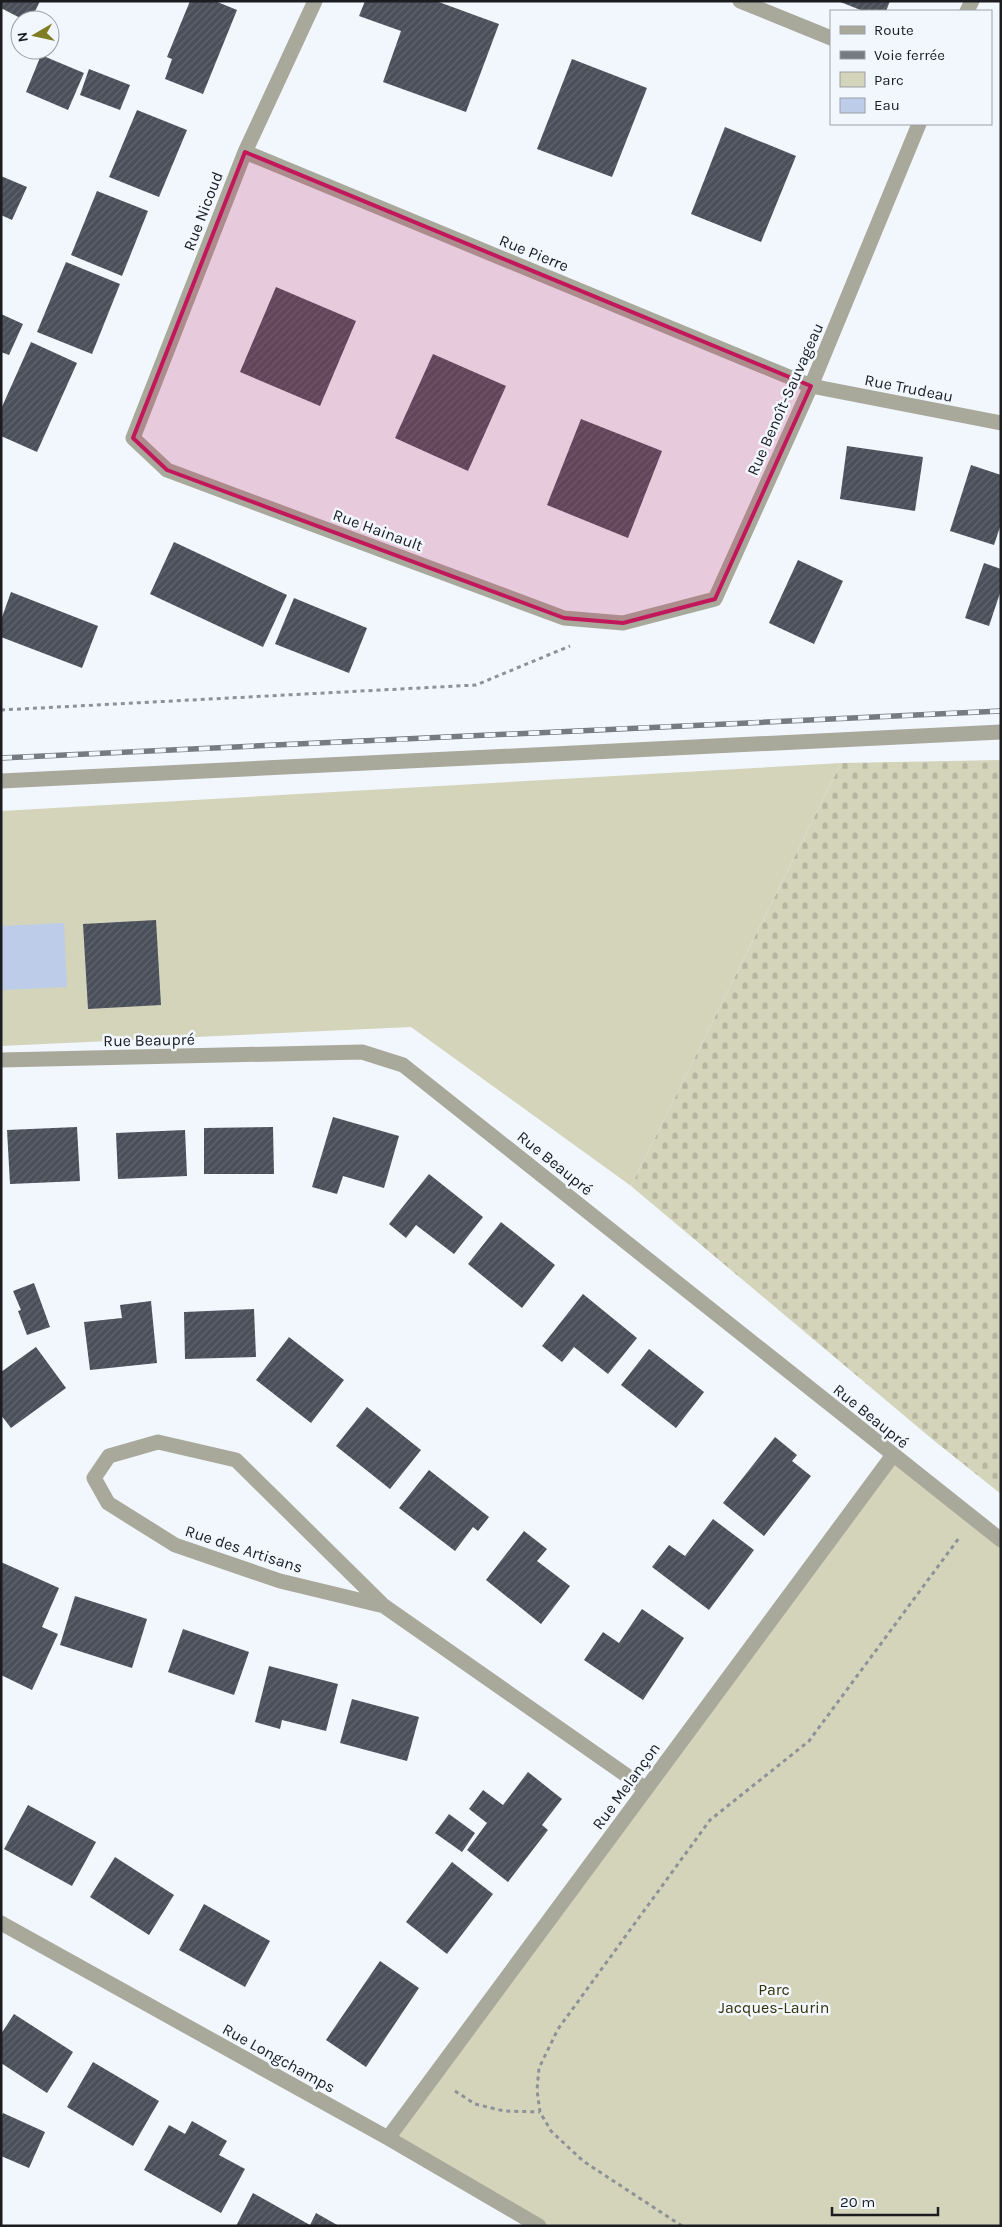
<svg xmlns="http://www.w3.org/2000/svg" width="1002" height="2227" font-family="Karla,sans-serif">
<defs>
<pattern id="cemetery-stones" width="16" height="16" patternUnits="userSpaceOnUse" patternTransform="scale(1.25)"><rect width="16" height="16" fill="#d4d4bb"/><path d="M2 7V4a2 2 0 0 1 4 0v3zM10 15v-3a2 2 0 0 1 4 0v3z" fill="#b5b5a0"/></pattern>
<pattern id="building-hatch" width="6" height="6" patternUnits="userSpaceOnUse" patternTransform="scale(1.25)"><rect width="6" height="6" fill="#4a505a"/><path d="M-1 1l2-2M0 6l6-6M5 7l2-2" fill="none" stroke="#60656e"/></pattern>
</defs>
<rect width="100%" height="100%" fill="#f2f7fe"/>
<path fill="url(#cemetery-stones)" d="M1001,760V1494L932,1439L631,1186L841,763Z"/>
<path fill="#d4d4bb" d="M841,763L631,1186L411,1027L1,1046V811Z
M893,1455L1001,1539V2226H539L388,2138Z"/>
<path fill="#bdcde9" d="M64,923L67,987L1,990V926Z"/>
<path fill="url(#building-hatch)" d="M1,1H40L31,20H24L1,8Z
M190,1H215L237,10L203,94L165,79L172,59L167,57Z
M365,1H436L499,24L466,112L383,82L401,31L359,16Z
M838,1H890L886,11H863Z
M41,55L84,73L68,110L26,92Z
M572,59L647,88L612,177L537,149Z
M89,69L130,85L120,110L80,95Z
M137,110L187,130L159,197L109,177Z
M725,127L796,156L761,242L691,214Z
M1,176L27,187L12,220L1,215Z
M97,191L148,211L122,276L71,255Z
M66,262L120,284L92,354L37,332Z
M276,287L356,321L320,406L240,372Z
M1,314L23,324L9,355L1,352Z
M31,342L77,363L37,452L1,436V409Z
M433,354L506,386L468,471L395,438Z
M581,419L662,451L628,538L547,505Z
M847,446L923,457L915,511L840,499Z
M971,465L1001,475V524L994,545L950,531Z
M174,542L287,595L263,647L150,594Z
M798,560L843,581L814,644L769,623Z
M984,563L1001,569V590L989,626L965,618Z
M11,592L98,626L82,668L1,637V620Z
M294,598L367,628L349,673L275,644Z
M156,920L161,1005L88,1009L83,924Z
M333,1117L399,1136L384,1188L343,1176L337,1194L312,1187Z
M77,1127L80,1181L10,1184L7,1130Z
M273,1127L274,1174H204V1128Z
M185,1130L187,1176L118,1179L116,1133Z
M429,1174L483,1217L454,1254L416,1225L406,1238L389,1224Z
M501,1222L555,1265L522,1308L468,1264Z
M34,1283L50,1327L27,1335L18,1311L21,1310L13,1291Z
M583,1294L637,1338L608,1374L574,1347L562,1362L542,1346Z
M151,1301L157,1363L90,1370L84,1322L122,1318L120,1305Z
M254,1309L256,1357L185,1359L184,1312Z
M289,1337L344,1380L311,1423L256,1380Z
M36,1347L66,1388L11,1428L1,1415V1372Z
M649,1349L704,1392L676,1428L621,1385Z
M367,1407L421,1450L390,1489L336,1446Z
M775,1437L797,1455L792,1461L811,1476L764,1536L723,1503Z
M429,1470L489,1517L478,1531L473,1527L455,1551L399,1508Z
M713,1519L754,1550L709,1610L652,1567L669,1545L685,1556Z
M524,1531L547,1549L537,1561L570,1586L541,1624L486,1580Z
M1,1562L59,1588L42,1627L58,1634L32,1690L1,1675Z
M75,1596L147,1619L132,1668L60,1645Z
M642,1609L684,1638L643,1700L584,1660L603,1632L619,1643Z
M183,1629L249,1652L234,1695L168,1672Z
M269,1666L338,1684L326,1731L282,1720L280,1729L255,1722Z
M352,1699L419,1717L407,1761L340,1743Z
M528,1772L562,1799L542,1825L548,1830L508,1882L467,1850L487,1823L469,1809L483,1790L503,1805Z
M28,1805L96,1842L72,1886L4,1849Z
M449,1814L475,1833L462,1852L435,1833Z
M115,1857L174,1895L149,1935L90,1897Z
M452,1862L493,1894L447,1954L406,1922Z
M204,1904L270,1941L245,1987L179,1950Z
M380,1961L419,1988L366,2067L326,2040Z
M14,2014L73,2052L47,2093L1,2063V2034Z
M93,2062L159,2101L133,2146L67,2107Z
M3,2113L45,2132L29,2168L1,2156V2118Z
M192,2121L227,2141L219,2155L245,2169L221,2213L144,2170L169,2125L185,2134Z
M253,2193L310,2225L316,2213L339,2226H236Z"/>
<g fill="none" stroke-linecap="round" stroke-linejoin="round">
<path stroke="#8e9197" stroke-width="3" stroke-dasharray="4 4" stroke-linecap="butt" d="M1,710L476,685L570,646
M455,2091L475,2104L504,2111L540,2112
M682,2226L583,2161L551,2131L540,2112L537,2090L539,2068L558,2029L710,1820L809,1741L959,1538"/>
<path stroke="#a8a99b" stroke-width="15" d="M1,781L1001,732"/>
<path stroke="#a8a99b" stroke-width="15" d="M315,1L245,152L133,438L167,470L564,618L623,623L715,599L811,386L919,124
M740,1L831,38
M967,11L972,1
M245,152L811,386L1001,423
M1,1060L362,1052L403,1065L1001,1540
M384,1606L236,1460L158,1442L109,1456L94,1478L108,1503L175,1545L280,1581L384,1606L646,1789
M1,1923L388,2138L539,2226
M388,2138L893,1455"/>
<defs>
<path id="rail" d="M1,758L1001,711"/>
</defs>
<use href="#rail" stroke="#777b80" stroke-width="5.5"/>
<use href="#rail" stroke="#f2f7fe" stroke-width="4" stroke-dasharray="11" stroke-linecap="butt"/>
</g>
<path fill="#c2185b" fill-opacity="0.2" stroke="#c2185b" stroke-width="4" stroke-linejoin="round" d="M245,152L811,386L715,599L623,623L564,618L167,470L133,438Z"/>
<g text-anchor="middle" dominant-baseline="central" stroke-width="5" stroke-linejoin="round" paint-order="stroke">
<g font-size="16" fill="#1a1c20" stroke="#f2f7fe">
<text transform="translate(203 211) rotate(-69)">Rue Nicoud</text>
<text transform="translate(534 253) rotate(22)">Rue Pierre</text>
<text transform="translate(909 388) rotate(11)">Rue Trudeau</text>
<text transform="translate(785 399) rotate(-66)">Rue Benoît-Sauvageau</text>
<text transform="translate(378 530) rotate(20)">Rue Hainault</text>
<text transform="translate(149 1040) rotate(-1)">Rue Beaupré</text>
<text transform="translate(555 1163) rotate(39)">Rue Beaupré</text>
<text transform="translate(871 1416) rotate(39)">Rue Beaupré</text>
<text transform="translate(244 1549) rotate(18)">Rue des Artisans</text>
<text transform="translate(626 1786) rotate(-54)">Rue Melançon</text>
<text transform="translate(279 2058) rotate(29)">Rue Longchamps</text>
</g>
<g font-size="16" fill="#333108" stroke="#f2f7fe">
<text x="774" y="1989">Parc<tspan x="774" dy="18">Jacques-Laurin</tspan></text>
</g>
</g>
<rect width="1002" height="2227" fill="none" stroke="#1a1c20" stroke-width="5"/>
<rect x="830" y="10" width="162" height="115" fill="#f2f7fe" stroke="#9c9fa5"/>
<rect x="840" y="26" width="25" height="8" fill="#a8a99b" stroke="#9c9fa5"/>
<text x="874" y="35" font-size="15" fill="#1a1c20">Route</text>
<rect x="840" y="51" width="25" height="8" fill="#777b80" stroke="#9c9fa5"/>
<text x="874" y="60" font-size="15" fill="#1a1c20">Voie ferrée</text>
<rect x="840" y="72" width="25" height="15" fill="#d4d4bb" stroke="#9c9fa5"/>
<text x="874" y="85" font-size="15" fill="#1a1c20">Parc</text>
<rect x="840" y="98" width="25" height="15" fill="#bdcde9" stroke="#9c9fa5"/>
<text x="874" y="110" font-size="15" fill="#1a1c20">Eau</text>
<g transform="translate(35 35) rotate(261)"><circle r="24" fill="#f2f7fe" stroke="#9c9fa5"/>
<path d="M0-4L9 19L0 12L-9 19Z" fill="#807d25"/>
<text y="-8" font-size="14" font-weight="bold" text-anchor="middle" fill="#1a1c20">N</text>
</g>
<path d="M832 2207v8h106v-8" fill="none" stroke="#1a1c20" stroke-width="2.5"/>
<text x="840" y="2207" font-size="15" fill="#1a1c20" stroke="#f2f7fe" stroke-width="4" paint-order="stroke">20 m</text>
</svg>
